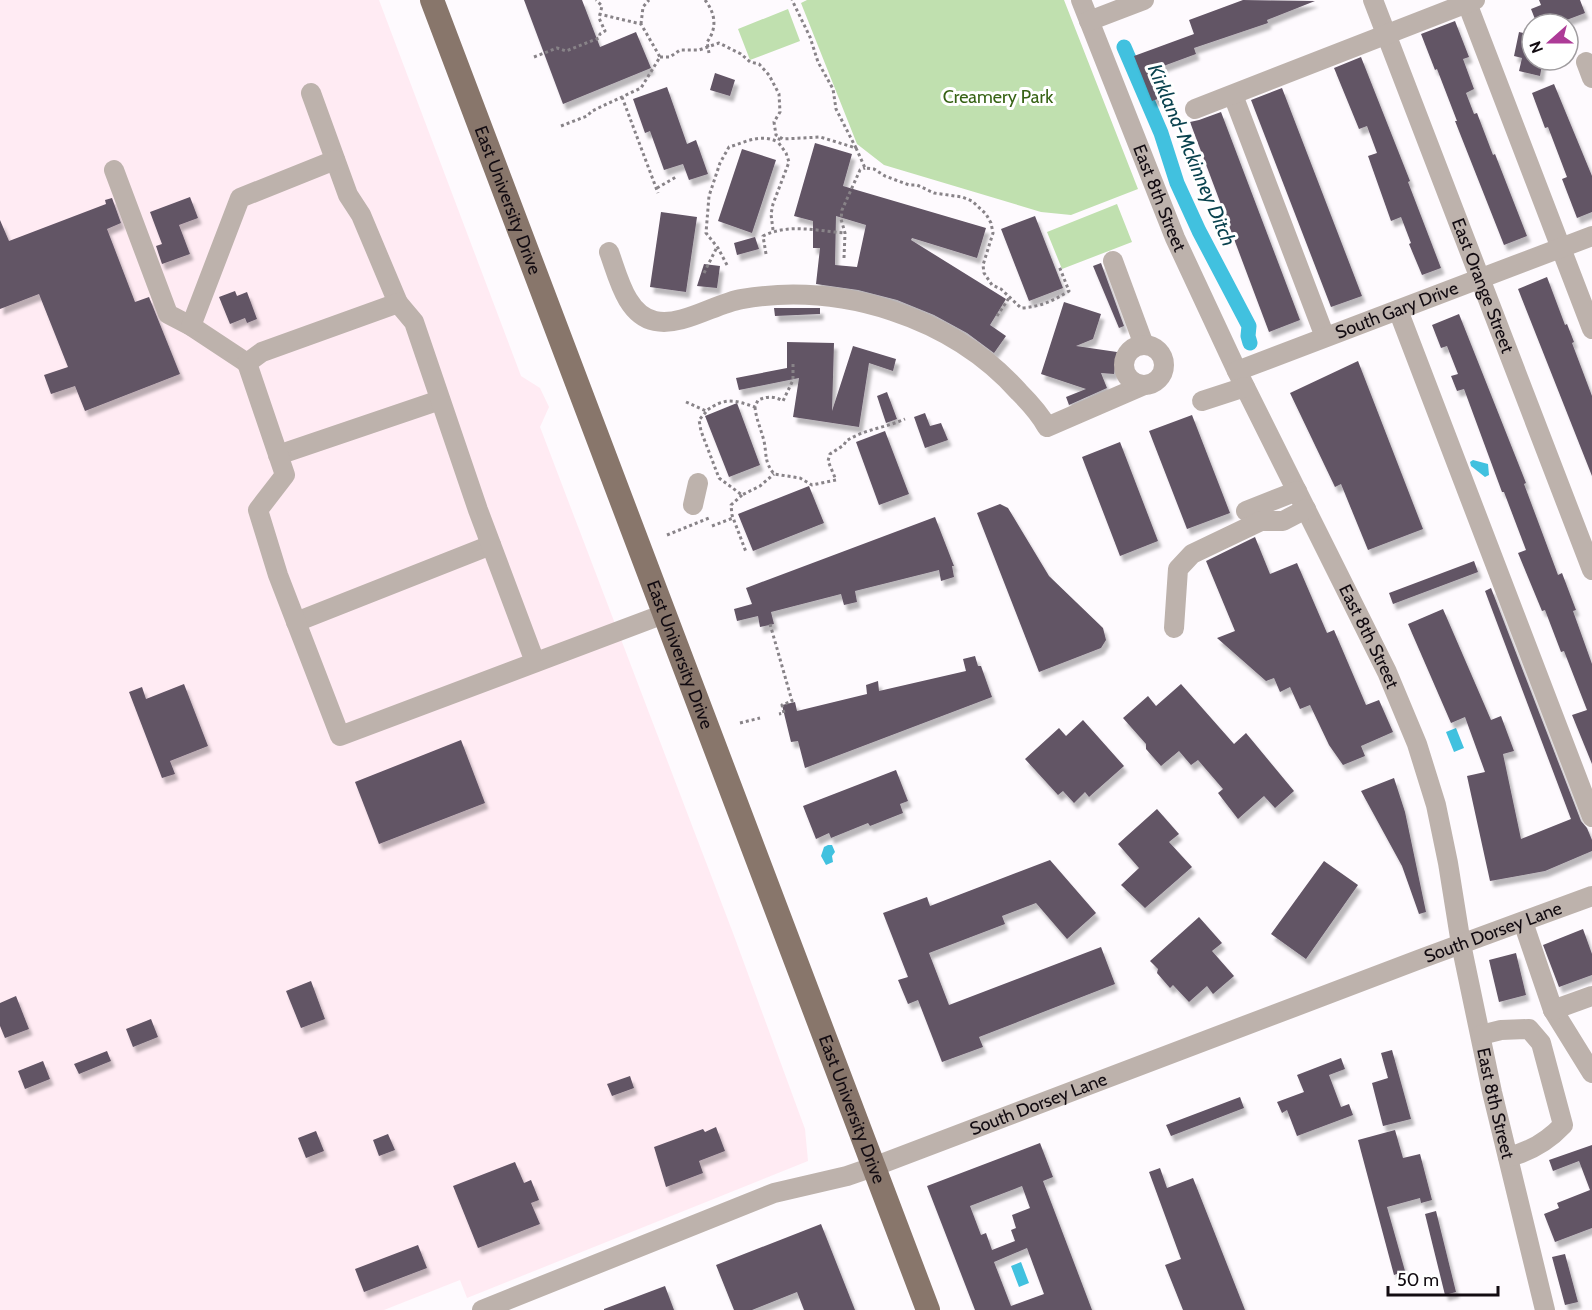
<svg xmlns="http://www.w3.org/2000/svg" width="1592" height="1310" font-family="Cabin,sans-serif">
<defs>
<filter id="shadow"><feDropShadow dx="3.5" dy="6" stdDeviation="1.5" flood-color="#0004"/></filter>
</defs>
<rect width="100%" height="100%" fill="#fefafe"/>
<path fill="#ffebf3" d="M0,0H379L521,376L540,388L549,407L540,427L733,933L805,1129L808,1161L467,1298L460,1280L384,1310H0Z"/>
<path fill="#c0e0af" d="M807,0H1064L1138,189L1071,215L1041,212L884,165L857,144L801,3Z
M788,9L800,41L750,60L738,29Z
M1117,204L1132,242L1062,269L1047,232Z"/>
<path fill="#41c1df" d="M1473,460L1488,464L1489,475L1485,477L1471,466L1470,462Z
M1456,728L1464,748L1454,752L1446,732Z
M828,845H832L835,852L832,856L833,862L826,865L821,856L824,847Z
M1021,1262L1029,1283L1019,1287L1011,1266Z"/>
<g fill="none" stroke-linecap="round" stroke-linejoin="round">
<path stroke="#41c1df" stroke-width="15" d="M1124,47L1161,133L1177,183L1199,231L1249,326L1248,336L1250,343"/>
</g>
<path fill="#625465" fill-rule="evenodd" filter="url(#shadow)" d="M524,0H582L600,47L636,32L651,68L563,104Z
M1243,0L1315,1L1267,20L1268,23L1194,48L1196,54L1158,68L1169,95L1152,101L1134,56L1194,34L1189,20Z
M1539,0H1580L1585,13L1556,24H1537L1531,9L1541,5Z
M1455,21L1469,57L1463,59L1474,89L1466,93L1474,114L1477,113L1493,155L1495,154L1527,236L1504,245L1455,121H1457L1437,69L1435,70L1421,34Z
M1519,32L1532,35V60H1543L1540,76L1519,71L1522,58L1514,56Z
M1361,57L1410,181L1408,182L1441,268L1422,275L1409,244L1411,243L1401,217L1391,221L1368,156L1377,153L1367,126L1359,129L1334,68Z
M715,73L735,80L730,96L710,90Z
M1554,84L1592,176V212L1577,218L1562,179L1567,177L1548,127L1545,128L1532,93Z
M667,87L687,144L696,140L708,174L689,180L683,164L664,170L650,131L645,133L633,99Z
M1282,88L1362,296L1331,307L1251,100Z
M1221,112L1300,320L1269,332L1190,122L1199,120Z
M815,143L852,154L843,186L986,228L977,258L912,238L911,240L1006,299L990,325L1006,336L994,353L967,333L934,315L897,300L858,290L816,284L820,248H813V221L794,216ZM836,216L866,225L857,267L835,265Z
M742,149L776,160L752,233L718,221Z
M190,197L198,218L179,225L190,254L162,264L156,246L162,244L150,212Z
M112,198L121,223L107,229L135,302L149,297L180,374L85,411L75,386L51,394L44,375L68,367L39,294L0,309V220L9,241L106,204L105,200Z
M661,212L697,217L686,292L650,287Z
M1035,216L1063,288L1029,301L1001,229Z
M755,237L759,249L737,255L734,243Z
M1101,263L1124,326L1119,328L1093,266Z
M704,264L720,266L717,288L697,286Z
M1547,277L1565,325L1567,324L1574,342L1572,343L1592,396V476L1518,289Z
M235,291L237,296L247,292L257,319L247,323L245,318L230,324L219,297Z
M1064,302L1101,314L1093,339L1076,346L1117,352L1114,374L1101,373L1107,388L1069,405L1066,397L1086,389L1041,374Z
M774,308H820V314L775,316Z
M1459,314L1526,483L1524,484L1558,575L1562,573L1576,610L1573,611L1592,664V764L1572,715L1587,710L1564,651L1561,652L1545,610L1542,611L1518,553L1526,550L1504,492H1502L1464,389L1457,391L1451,376L1458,374L1447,346L1441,348L1432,325Z
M787,342L834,343L832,411L853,346L896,359L893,371L869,363L859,427L793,417L799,378L739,390L736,378L787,368Z
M1358,361L1423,529L1368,550L1341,484L1335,487L1290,393Z
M887,392L897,419L886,423L877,396Z
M737,403L760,465L729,477L705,416Z
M925,413L930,426L941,423L948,440L925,448L914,417Z
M1192,415L1230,513L1187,529L1149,431Z
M885,431L909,494L879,505L856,442Z
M1120,442L1158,541L1120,556L1082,457Z
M809,486L824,523L753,551L738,514Z
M1000,504L1008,508L1049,576L1103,628L1106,640L1101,648L1039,672L977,513Z
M935,517L954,566H952L954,577L941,581L939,570L855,591L857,602L844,605L841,594L771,612L774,624L760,627L758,616L737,621L734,609L752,604L746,588Z
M1255,537L1270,574L1297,563L1327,633L1334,630L1366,705L1379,700L1393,732L1361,746L1365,756L1343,765L1329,745L1310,705L1300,709L1290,687L1280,692L1274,678L1266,681L1217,638L1235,631L1206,561Z
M1474,561L1478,572L1393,604L1389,593Z
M1491,588L1581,821L1587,828L1592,840V851L1545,871L1490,881L1467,776L1485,772L1465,717L1451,723L1408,624L1443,609L1491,720L1501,716L1514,751L1503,754L1521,839L1571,819L1485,591Z
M975,656L978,666H981L992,697L805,768L798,741L791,742L782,705L795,702L797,711L867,694L866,685L878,681L879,691L966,671L963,659Z
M184,684L208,746L170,761L175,774L162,778L129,692L142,687L146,699Z
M1181,684L1234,744L1246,733L1294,791L1275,808L1264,796L1238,819L1218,793L1223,789L1198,760L1191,765L1179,751L1161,766L1146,749V744L1123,718L1148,696L1156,706Z
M1083,720L1124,766L1089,797L1085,792L1074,803L1063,791L1058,795L1025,759L1059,728L1066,736Z
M461,740L485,803L379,844L355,782Z
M896,770L908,801L900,804L903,813L870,826L868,823L831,838L829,833L816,839L803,806Z
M1394,778L1405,812L1426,912L1419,914L1402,866L1361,791Z
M1157,809L1179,834L1169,842L1192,867L1145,908L1121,885L1139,868L1118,844Z
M1050,860L1096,913L1067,939L1036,903L1002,916L1005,924L929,953L949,1005L1101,947L1115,984L979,1037L983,1047L942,1062L918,1000L908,1004L898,980L908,977L883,913L927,897L930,906Z
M1324,861L1358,885L1306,959L1271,934Z
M1199,917L1222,943L1212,951L1234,976L1213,994L1207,986L1189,1002L1173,985L1170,988L1157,973L1158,969L1150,961Z
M1583,929L1592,954V975L1559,987L1543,945Z
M1516,953L1526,995L1499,1002L1489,960Z
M311,981L325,1019L301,1028L286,991Z
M16,996L29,1029L5,1038L0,1026V1003Z
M151,1019L158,1037L133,1047L126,1029Z
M1392,1050L1411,1119L1383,1126L1372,1083L1388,1078L1381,1053Z
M107,1051L111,1061L79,1074L74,1064Z
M1341,1058L1345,1069L1329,1075L1341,1107L1349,1104L1353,1115L1297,1136L1287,1110L1282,1113L1277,1102L1304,1092L1297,1075Z
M43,1061L50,1079L25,1089L18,1071Z
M630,1076L634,1088L612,1096L607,1084Z
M1240,1097L1244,1108L1171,1136L1166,1125Z
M716,1127L725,1151L699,1161L703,1173L666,1187L654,1147L703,1129L705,1132Z
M1395,1130L1403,1158L1420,1154L1432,1200L1421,1203L1420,1198L1387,1207L1405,1271L1394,1275L1358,1140Z
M316,1131L324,1151L306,1158L298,1138Z
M388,1134L395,1150L379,1156L373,1140Z
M1040,1143L1053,1177L1043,1181L1092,1310H975L927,1186ZM1022,1186L1030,1208L1012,1215L1016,1228L1011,1230L1015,1241L992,1250L986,1233L981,1235L970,1206ZM1027,1248L1044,1294L1011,1306L994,1262Z
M1592,1145V1228L1555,1242L1544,1214L1559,1208L1557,1203L1590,1190L1579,1161L1553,1171L1549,1160Z
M515,1162L524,1183L531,1180L539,1200L531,1203L540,1224L478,1248L453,1186Z
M1160,1168L1167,1188L1193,1178L1245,1310H1183L1165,1265L1181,1259L1149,1172Z
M1436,1211L1456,1292L1445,1295L1425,1214Z
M821,1224L855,1310H804L797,1292L752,1310H734L716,1265Z
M418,1245L427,1268L364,1292L355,1269Z
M1565,1254L1578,1302L1565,1305L1552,1257Z
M665,1286L674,1310H604V1309Z"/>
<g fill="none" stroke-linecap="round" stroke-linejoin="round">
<path stroke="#888388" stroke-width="3" stroke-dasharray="3 3" stroke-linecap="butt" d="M705,0C716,14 717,29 707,42L709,53
M641,24L643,7L649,0
M534,57L557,48L566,51L599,38L600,34L605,31L599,18L602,6L596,0
M660,57H670L680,50H699L719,43L741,54L750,62L759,64L769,75L779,94L780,112L774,122L776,135L783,139L820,137L856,148L836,109L833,89L818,62L810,37L792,0
M622,97L658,193
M561,126L587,116L592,111L641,88L660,57L641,24L599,14
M856,148L865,168L874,169L885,176L909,185H917L934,193L962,197L972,201L986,214L991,223L993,233L983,265L984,273L992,285L1001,289L1021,308C1040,307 1053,301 1069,291L1059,266
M657,188L676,177
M773,230L771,214L773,204L789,162L786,153L778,142L780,137
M766,254L763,236C789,223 817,231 845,233
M844,258L845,233L841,219L842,210L860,170L865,168
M727,265L718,248L706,233L709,196L720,163L729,147C746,142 761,133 778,142
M704,273L717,247
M997,316L1009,298
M686,402L706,411C725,397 734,400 755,407L758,400C768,396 774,396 783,401L793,380V361
M755,407C756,419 761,429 764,441C767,456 764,461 774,474L800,478L812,485L836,480L828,461L830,454L844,445L846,441C865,429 885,428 905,419
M706,412L699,420L701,431L719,478L742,495L760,486L774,474
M742,495L731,505L732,515L746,552
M712,526L733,518
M667,535L709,518
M770,624L792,701L782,705L784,713L779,714
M740,723L760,718"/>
<g stroke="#bdb2ac" stroke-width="20">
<path id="s1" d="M1081,0L1175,238L1237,371L1387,672L1417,744L1436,805L1448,863L1461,944L1492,1092L1545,1310"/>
<path id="s2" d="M1373,0L1592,570"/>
<path d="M1467,3L1592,329"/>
<path d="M1089,21L1144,0"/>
<path d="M1586,62L1592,78"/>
<path d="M311,93L348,195L361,215L398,303"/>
<path d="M1233,95L1325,337"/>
<path d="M1195,109L1475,0"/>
<path d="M114,170L168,314L191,326L247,363"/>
<path d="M609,252C618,276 626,315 655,321C682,327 716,303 742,299C841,282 952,317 1019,392C1030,403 1040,414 1047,427L1144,385"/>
<path d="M1113,261L1144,345"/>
<path d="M1398,310L1592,817"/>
<path d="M191,326L240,198L335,160"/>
<circle cx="1144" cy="365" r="20"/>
<path id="s3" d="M1237,371L1592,236"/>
<path d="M1202,401L1245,387"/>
<path d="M278,455L440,400"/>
<path d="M693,505L698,483"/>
<path d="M1246,511L1297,491"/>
<path d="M296,622L491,545"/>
<path d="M1174,628L1178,569L1192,554L1261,521H1283L1306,509"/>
<path d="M535,662L478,510L414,322L398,303L262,352L247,363L285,475L258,510L278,575L340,736L664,614"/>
<path d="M1523,922L1553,1010L1592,1073"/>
<path d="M1553,1010L1592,996"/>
<path d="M1481,1035L1501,1030L1529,1029L1541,1043L1563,1125C1548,1141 1529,1152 1508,1157"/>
<path id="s4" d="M482,1310L774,1193L847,1176L873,1167L1423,958L1592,896"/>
</g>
<path stroke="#88766b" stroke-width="24" id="s5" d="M432,0L928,1310"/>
</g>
<g text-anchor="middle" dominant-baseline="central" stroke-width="6" stroke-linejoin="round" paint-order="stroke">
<g font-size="18" fill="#376315" stroke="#fff">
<text x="998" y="97">Creamery Park</text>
</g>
<g font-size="18" fill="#120b11" stroke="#fff">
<text stroke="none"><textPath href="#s1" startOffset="213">East 8th Street</textPath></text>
<text stroke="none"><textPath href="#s5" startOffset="214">East University Drive</textPath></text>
<text stroke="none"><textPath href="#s2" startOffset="306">East Orange Street</textPath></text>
<text stroke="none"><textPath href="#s3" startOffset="171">South Gary Drive</textPath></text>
<text stroke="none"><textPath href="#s1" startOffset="699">East 8th Street</textPath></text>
<text stroke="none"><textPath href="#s5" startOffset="700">East University Drive</textPath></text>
<text stroke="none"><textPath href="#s4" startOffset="1080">South Dorsey Lane</textPath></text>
<text stroke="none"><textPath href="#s1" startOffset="1185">East 8th Street</textPath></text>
<text stroke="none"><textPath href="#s4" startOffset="594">South Dorsey Lane</textPath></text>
<text stroke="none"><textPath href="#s5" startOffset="1186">East University Drive</textPath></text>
</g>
<g font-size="20" font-style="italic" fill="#09424e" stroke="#fff">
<text transform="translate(1192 155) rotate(67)">Kirkland-Mckinney Ditch</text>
</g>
</g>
<g transform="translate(1550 42) rotate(249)"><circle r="28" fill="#ffffff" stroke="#a09da0" stroke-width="1.5"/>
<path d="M0-4.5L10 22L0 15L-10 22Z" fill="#ad3b97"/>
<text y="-9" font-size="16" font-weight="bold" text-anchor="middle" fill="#120b11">N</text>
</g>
<path d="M1388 1286v9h110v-9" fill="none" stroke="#120b11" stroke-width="3"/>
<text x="1397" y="1286" font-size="18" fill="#120b11" stroke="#ffffff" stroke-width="4.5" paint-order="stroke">50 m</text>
</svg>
